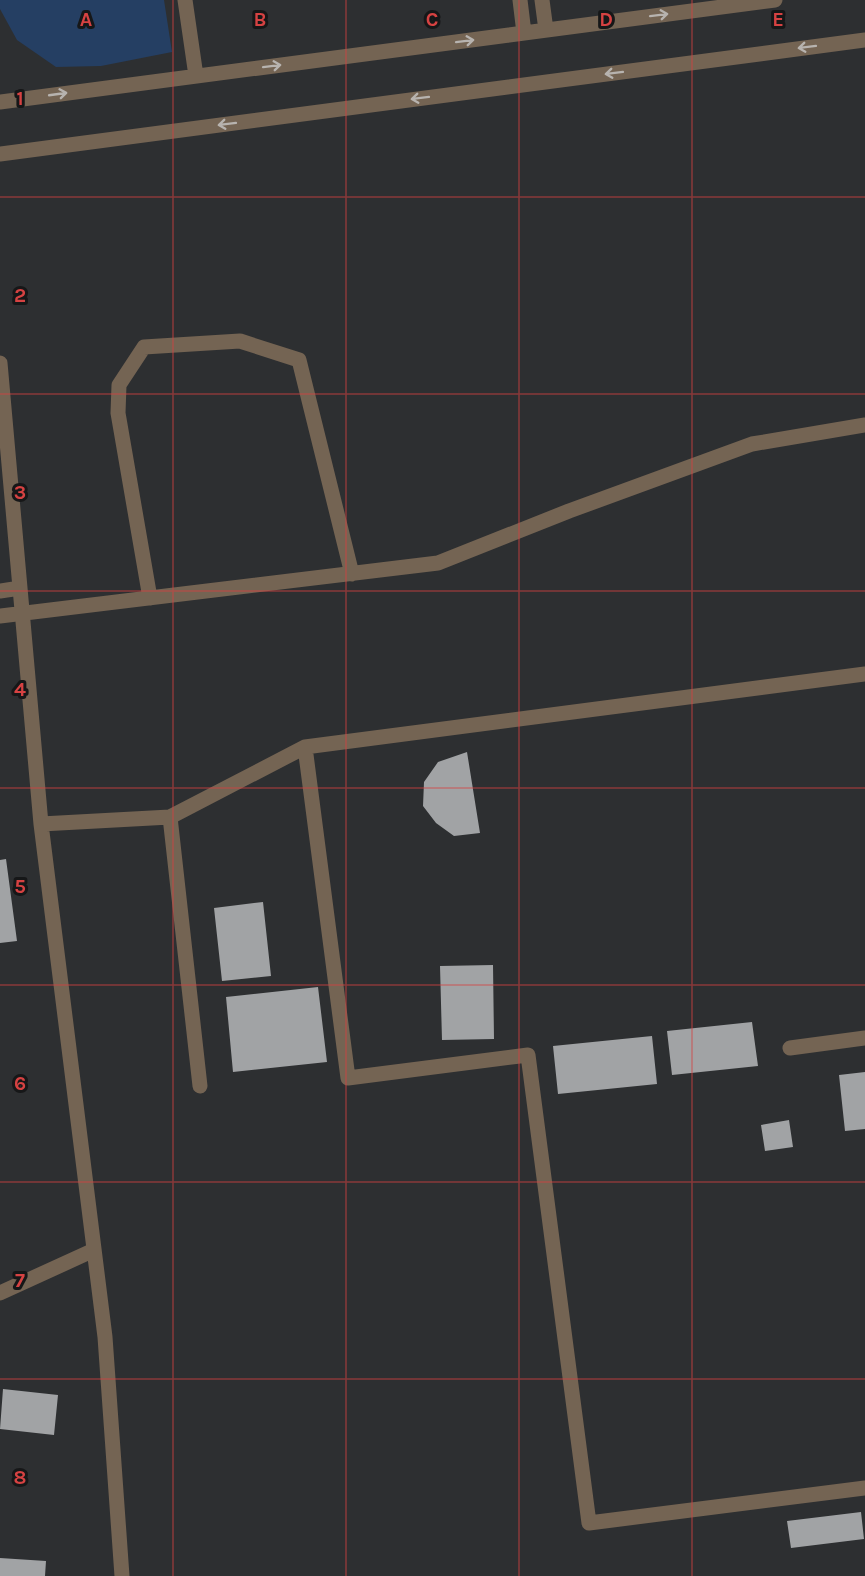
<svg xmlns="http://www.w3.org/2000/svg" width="865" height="1576" font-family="Karla,sans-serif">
<rect width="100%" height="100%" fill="#2d2f31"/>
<path fill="#253f63" d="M0,0H164L172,52L101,66L56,67L17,40L0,9Z"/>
<path fill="#a1a3a5" d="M467,752L480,833L454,836L436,823L423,806L424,782L438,762Z
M6,859L17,941L0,943V860Z
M263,902L271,976L222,981L214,908Z
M493,965L494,1039L442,1040L440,966Z
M318,987L327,1062L233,1072L226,997Z
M752,1022L758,1066L672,1075L667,1031Z
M652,1036L657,1084L558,1094L553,1046Z
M865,1072V1129L845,1131L839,1075Z
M789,1120L793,1147L765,1151L761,1125Z
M3,1389L58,1395L54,1435L0,1429Z
M861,1512L864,1539L791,1548L787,1521Z
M0,1558L46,1561L45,1576H0Z"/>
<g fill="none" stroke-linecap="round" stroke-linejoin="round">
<path stroke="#746453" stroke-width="15" d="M185,0L196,76
M520,0L524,33
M542,0L546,30
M0,102L775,0
M0,154L865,40
M0,363L41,824L105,1337L122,1576
M0,591L20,588
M150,598L118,413L119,385L144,347L240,341L299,360L352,574
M0,616L438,563L569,511L752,444L865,425
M305,747L348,1078L528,1055L589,1523L865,1488
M170,817L200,1086
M41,824L170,817L305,747L865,674
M790,1048L865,1038
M0,1293L94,1250"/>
</g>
<defs><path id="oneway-shaft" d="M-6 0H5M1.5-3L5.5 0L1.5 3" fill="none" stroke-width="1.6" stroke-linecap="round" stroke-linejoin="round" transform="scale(1.5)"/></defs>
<g stroke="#b7b3af">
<use href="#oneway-shaft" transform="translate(659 15) rotate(-7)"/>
<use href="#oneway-shaft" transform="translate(465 41) rotate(-7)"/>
<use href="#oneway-shaft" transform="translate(807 47) rotate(173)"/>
<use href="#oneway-shaft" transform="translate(272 66) rotate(-7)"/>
<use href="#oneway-shaft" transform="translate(614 73) rotate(173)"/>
<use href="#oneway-shaft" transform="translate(58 94) rotate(-8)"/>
<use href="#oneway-shaft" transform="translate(420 98) rotate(173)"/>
<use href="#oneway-shaft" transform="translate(227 124) rotate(173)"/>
</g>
<path fill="none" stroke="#d64242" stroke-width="1.5" stroke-opacity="0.55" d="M173,0V1576M346,0V1576M519,0V1576M692,0V1576M0,197H865M0,394H865M0,591H865M0,788H865M0,985H865M0,1182H865M0,1379H865"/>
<g font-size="20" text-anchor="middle" font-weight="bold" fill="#d64242" stroke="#161718" stroke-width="6" stroke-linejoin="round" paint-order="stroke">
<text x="86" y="26">A</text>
<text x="260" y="26">B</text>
<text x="432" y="26">C</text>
<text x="606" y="26">D</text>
<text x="778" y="26">E</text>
<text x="20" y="105">1</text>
<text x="20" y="302">2</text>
<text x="20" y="499">3</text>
<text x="20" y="696">4</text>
<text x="20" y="893">5</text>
<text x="20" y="1090">6</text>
<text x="20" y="1287">7</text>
<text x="20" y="1484">8</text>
</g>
</svg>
